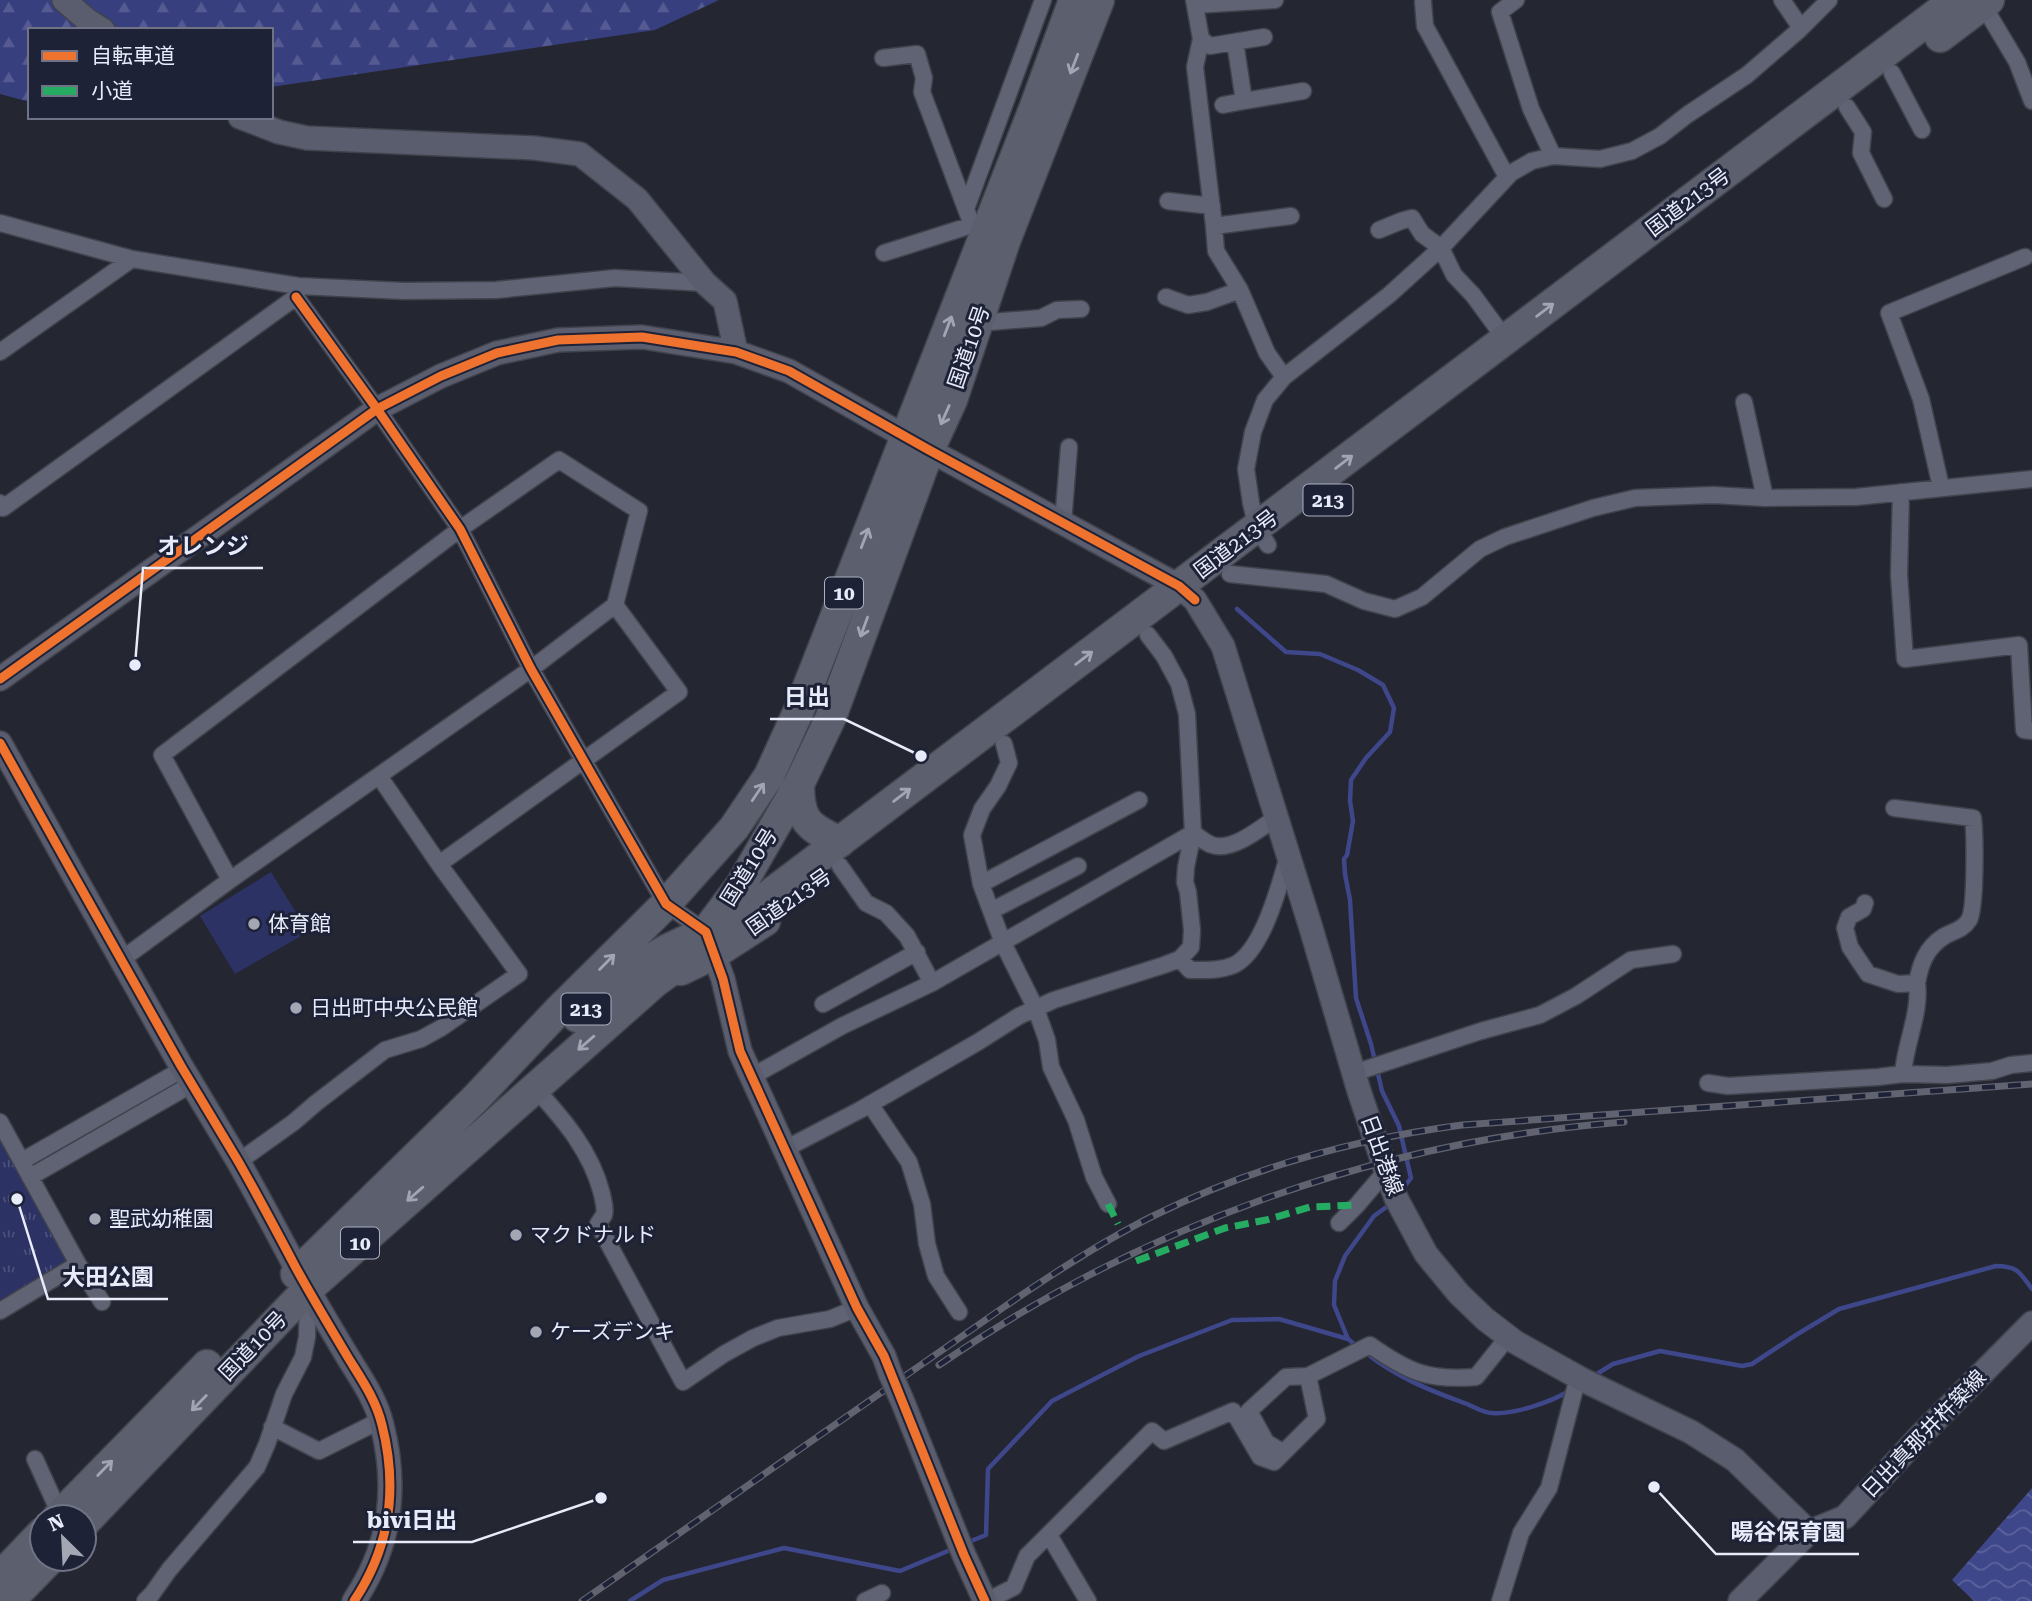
<svg xmlns="http://www.w3.org/2000/svg" width="2032" height="1601" font-family="'Roboto Serif','Noto Sans JP',serif">
<defs>
<pattern id="forest-firs" width="22" height="20" patternUnits="userSpaceOnUse" patternTransform="scale(1.75)"><rect width="22" height="20" fill="#383f7f"/><path d="M5 1l3.5 6h-7zM16 11l3.5 6h-7z" fill="#555b92"/></pattern>
<pattern id="park-tufts" width="24" height="20" patternUnits="userSpaceOnUse" patternTransform="scale(1.75)"><rect width="24" height="20" fill="#2d3265"/><path d="M3 7l-1-3M5 7V3M7 7l1-3M15 17l-1-3M17 17v-4M19 17l1-3" fill="none" stroke="#4b507c"/></pattern>
<pattern id="water-waves" width="16" height="10" patternUnits="userSpaceOnUse" patternTransform="scale(1.75)"><rect width="16" height="10" fill="#3f478b"/><path d="M0 5q4-4 8 0t8 0" fill="none" stroke="#5b629c"/></pattern>
</defs>
<rect width="100%" height="100%" fill="#242631"/>
<path fill="#2d3265" d="M271,872L308,932L235,974L200,916Z"/>
<path fill="url(#forest-firs)" d="M0,0H719L655,30L271,87V30H30V102L0,94Z"/>
<path fill="url(#park-tufts)" d="M0,1136L70,1262L0,1304Z"/>
<path fill="url(#water-waves)" d="M2032,1488V1601H1974L1952,1580Z"/>
<g fill="none" stroke-linecap="round" stroke-linejoin="round">
<path stroke="#3f478b" stroke-width="4.5" d="M1237,609L1286,652L1320,654L1358,670L1383,685L1394,708L1390,732L1366,758L1351,780L1350,801L1353,821L1347,855L1344,859L1345,874L1350,900L1356,998L1371,1044L1382,1091L1399,1126L1411,1178L1402,1190
M134,1106L163,1090
M1359,1348L1348,1339L1334,1305L1335,1281L1345,1256L1374,1216L1392,1203
M1366,1353C1396,1377 1431,1391 1467,1404C1474,1407 1484,1413 1492,1413C1513,1415 1551,1402 1569,1391
M1592,1377L1613,1364L1660,1351L1742,1366L1752,1364L1796,1335L1839,1309L1996,1266C2018,1266 2020,1273 2032,1289
M966,1543L986,1535L988,1469L1052,1401L1139,1356L1232,1320L1279,1319L1348,1339
M630,1601L663,1580L784,1548L900,1571L955,1548"/>
<defs>
<path id="street" d="M1194,0L1201,39L1195,67L1214,226L1291,216
M1516,0L1500,12L1531,109L1553,156
M1782,0L1801,28
M1980,0L2017,62L2032,101
M1423,2L1425,26L1507,177
M1195,5L1275,0
M1201,39L1210,46L1264,37
M1235,42L1244,101L1303,91
M883,58L917,54L924,78L922,92L972,225
M1892,73L1922,130
M1223,105L1244,101
M1847,107L1863,132L1861,153L1884,199
M1168,201L1212,206
M966,209L1043,0
M0,223L132,259L298,286L404,291L496,290L615,278L705,283
M1214,226L1216,251L1240,290L1267,353L1284,377
M1379,230L1401,221L1412,218L1422,234L1441,248L1454,275L1473,295L1506,340
M884,253L972,225L982,226
M296,297L377,409L460,529L531,669L666,904L706,932
M1166,297L1188,305L1207,302L1240,290
M978,323L1041,318L1057,310L1081,309
M0,352L132,259
M1744,402L1765,498
M1941,487L1921,399L1889,313L2025,257
M1901,492L1899,575L1905,659L2019,645L2024,730L2032,731
M0,503L3,508L296,297L298,288
M1063,523L1069,447
M1268,545L1257,528L1251,503L1246,469L1253,432L1265,400L1284,377L1389,295L1441,248L1511,173L1532,161L1553,156L1600,159L1632,151L1660,136L1687,115L1747,75L1798,31L1829,0
M1230,574L1326,584L1364,601L1395,609L1422,597L1480,549L1505,537L1593,508L1635,498L1713,495L1765,498L1856,497L2032,479
M1004,744L1009,763L998,786L982,809L972,835L981,884L1003,943L1036,1009L1047,1040L1051,1067L1076,1120L1094,1177L1108,1204
M1894,808L1973,818C1975,834 1976,908 1969,920C1962,931 1952,931 1943,937C1926,948 1920,965 1917,983
M439,864L679,692L615,605
M840,866L866,903L886,913L907,936L932,983L1193,833L1187,714L1179,684L1164,656L1148,635
M981,884L1139,800
M1865,903L1863,909L1849,917L1845,928L1850,947L1868,974L1898,984L1917,983C1921,1013 1905,1043 1903,1074
M991,911L1078,866
M1180,959L1190,970C1205,970 1220,971 1234,965C1263,951 1279,886 1288,857
M121,960L230,880L531,669L615,605L639,511L559,460L460,529L162,755L230,880
M823,1004L917,952
M1354,1073L1481,1031L1540,1015L1576,996L1631,960L1673,954
M751,1077L842,1026L932,983
M1708,1083L1728,1086L1878,1077L1903,1074L1947,1075L1992,1071L2011,1065L2032,1063
M535,1088C564,1120 591,1151 602,1194C603,1200 606,1208 604,1215C602,1218 600,1221 598,1224L683,1382L724,1354L753,1338L778,1328L830,1319L857,1308
M870,1104L909,1162L922,1204L927,1244L936,1276L959,1312
M0,1122L78,1264L102,1302
M783,1150L860,1110L978,1042L1019,1016L1054,1000L1164,965L1180,959L1191,947L1192,930L1188,892L1185,882L1186,867L1193,833C1199,837 1206,843 1212,845C1232,852 1261,828 1277,817
M22,1161L183,1069
M238,1162L294,1122L316,1103L385,1050L421,1039L441,1028L519,974L439,864L379,776
M30,1177L192,1084
M1339,1223L1357,1205L1386,1171
M0,1311L78,1264
M272,1427L319,1451L381,1420
M1279,1450L1266,1442L1249,1411L1286,1377L1308,1376
M35,1459L60,1514
M1049,1535L1088,1601
M145,1601L152,1594L169,1570L257,1467L267,1444L284,1394L303,1357L307,1337L308,1292
M865,1601L882,1593
M987,1601L1014,1587L1027,1556L1152,1431L1164,1441L1233,1411L1260,1457L1274,1462L1317,1419L1308,1376L1370,1345C1408,1372 1429,1381 1476,1377L1508,1337
M1500,1601L1521,1533L1549,1488L1578,1377"/>
<path id="secondary" d="M64,0L87,20L103,30
M240,117L279,132L307,138L534,148L580,154L637,199L705,283L725,301L736,352
M0,679L377,409L441,376L497,353L558,340L642,337L736,352L789,371L929,450L1179,586L1195,600L1223,646L1311,928L1359,1091L1386,1171L1396,1198L1426,1254L1459,1294L1485,1319L1515,1342L1583,1380L1691,1432L1735,1460L1809,1532
M0,743C60,851 120,958 181,1066C200,1098 219,1129 238,1161C258,1196 277,1232 296,1268C313,1299 331,1329 349,1359C362,1380 376,1400 382,1425C398,1488 391,1546 354,1601
M709,941L723,979L740,1051L857,1308L884,1356L890,1373
M902,1400L964,1555L985,1601
M1740,1601L1809,1532L1845,1517L1918,1438L2032,1323"/>
<path id="highway" d="M1940,37L1989,0
M799,784C799,821 808,827 840,842
M681,970L714,954L765,921
M577,1017L624,976L644,963L668,949L736,917L765,898L1955,0
M296,1274L475,1099L557,1012L666,904L734,828L769,776L799,710L1034,109L1074,0
M58,1517L207,1365
M84,1523L308,1289L655,982L684,961L741,885L799,784L831,717L929,450L952,400L1005,241L1099,0
M0,1577L42,1533
M9,1601L50,1559"/>
</defs>
<use href="#street" stroke="#40434c" stroke-width="19"/>
<use href="#secondary" stroke="#40434c" stroke-width="26"/>
<use href="#highway" stroke="#40434c" stroke-width="33"/>
<use href="#street" stroke="#606374" stroke-width="16"/>
<use href="#secondary" stroke="#5a5d6e" stroke-width="23"/>
<use href="#highway" stroke="#5c5f6d" stroke-width="30"/>
<defs>
<path id="rail" d="M939,1365C1142,1226 1378,1141 1624,1122
M582,1601L1004,1307C1052,1274 1101,1242 1153,1216C1252,1167 1354,1139 1462,1125L2032,1084"/>
</defs>
<use href="#rail" stroke="#616370" stroke-width="7"/>
<use href="#rail" stroke="#1e2237" stroke-width="4.5" stroke-dasharray="13" stroke-linecap="butt"/>
<defs>
<path id="secondary-bridge" d="M890,1373L902,1400"/>
</defs>
<use href="#secondary-bridge" stroke="#40434c" stroke-width="26" stroke-linecap="butt"/>
<use href="#secondary-bridge" stroke="#5a5d6e" stroke-width="23"/>
<path stroke="#26ab63" stroke-width="7" stroke-dasharray="14 7" stroke-linecap="butt" d="M1108,1204L1118,1224
M1136,1261L1225,1228L1266,1220L1310,1207L1357,1205"/>
<defs>
<path id="cycleway" d="M296,297L377,409L460,529L531,669L666,904L706,932L723,979L740,1051L857,1308L884,1356L964,1555L985,1601
M0,679L377,409L441,376L497,353L558,340L642,337L736,352L789,371L929,450L1179,586L1195,600
M0,743C60,851 120,958 181,1066C200,1098 219,1129 238,1161C258,1196 277,1232 296,1268C313,1299 331,1329 349,1359C362,1380 376,1400 382,1425C398,1488 391,1546 354,1601"/>
</defs>
<use href="#cycleway" stroke="#1e2237" stroke-width="13"/>
<use href="#cycleway" stroke="#ef722f" stroke-width="9"/>
</g>
<defs><path id="oneway-shaft" d="M-6 0H5M1.5-3L5.5 0L1.5 3" fill="none" stroke-width="1.6" stroke-linecap="round" stroke-linejoin="round" transform="scale(1.75)"/></defs>
<g stroke="#a2a6b4">
<use href="#oneway-shaft" transform="translate(1074 64) rotate(111)"/>
<use href="#oneway-shaft" transform="translate(1545 310) rotate(-37)"/>
<use href="#oneway-shaft" transform="translate(948 326) rotate(-69)"/>
<use href="#oneway-shaft" transform="translate(945 415) rotate(114)"/>
<use href="#oneway-shaft" transform="translate(1344 462) rotate(-37)"/>
<use href="#oneway-shaft" transform="translate(865 538) rotate(-69)"/>
<use href="#oneway-shaft" transform="translate(864 627) rotate(110)"/>
<use href="#oneway-shaft" transform="translate(1084 658) rotate(-37)"/>
<use href="#oneway-shaft" transform="translate(758 792) rotate(-56)"/>
<use href="#oneway-shaft" transform="translate(902 795) rotate(-37)"/>
<use href="#oneway-shaft" transform="translate(607 962) rotate(-45)"/>
<use href="#oneway-shaft" transform="translate(586 1043) rotate(139)"/>
<use href="#oneway-shaft" transform="translate(415 1194) rotate(139)"/>
<use href="#oneway-shaft" transform="translate(199 1403) rotate(134)"/>
<use href="#oneway-shaft" transform="translate(105 1468) rotate(-46)"/>
</g>
<g fill="#a3a7b4" stroke="#1e2237" stroke-width="2.5">
<circle cx="254" cy="924" r="7"/>
<circle cx="296" cy="1008" r="7"/>
<circle cx="95" cy="1219" r="7"/>
<circle cx="516" cy="1235" r="7"/>
<circle cx="536" cy="1332" r="7"/>
</g>
<g text-anchor="middle" dominant-baseline="central" stroke-width="6" stroke-linejoin="round" paint-order="stroke">
<g fill="#1e2237" stroke="#abafc0" stroke-width="2">
<rect x="1303.5" y="484.5" width="49" height="31" rx="5"/>
<rect x="825" y="577.5" width="38" height="31" rx="5"/>
<rect x="561.5" y="993.5" width="49" height="31" rx="5"/>
<rect x="341" y="1227.5" width="38" height="31" rx="5"/>
</g>
<g font-size="19" font-weight="bold" fill="#e8ecfa">
<text x="1328" y="500">213</text>
<text x="844" y="593">10</text>
<text x="586" y="1009">213</text>
<text x="360" y="1243">10</text>
</g>
<g font-size="21" fill="#e8ecfa" stroke="#1e2237">
<text transform="translate(1688 202) rotate(-37)">国道213号</text>
<text transform="translate(969 347) rotate(-71)">国道10号</text>
<text transform="translate(1236 544) rotate(-37)">国道213号</text>
<text transform="translate(749 867) rotate(-58)">国道10号</text>
<text transform="translate(789 902) rotate(-35)">国道213号</text>
<text transform="translate(1382 1155) rotate(70)">日出港線</text>
<text transform="translate(253 1346) rotate(-46)">国道10号</text>
<text transform="translate(1924 1434) rotate(-46)">日出真那井杵築線</text>
</g>
<g font-size="21" fill="#e8ecfa" stroke="#1e2237" text-anchor="start">
<text x="268" y="924">体育館</text>
<text x="310" y="1008">日出町中央公民館</text>
<text x="109" y="1219">聖武幼稚園</text>
<text x="530" y="1235">マクドナルド</text>
<text x="550" y="1332">ケーズデンキ</text>
</g>
</g>
<path fill="none" stroke="#e8ecfa" stroke-width="2.5" d="M135 665L143 568H263M921 756L844 719H770M17 1199L48 1299H168M601 1498L472 1542H353M1654 1487L1716 1554H1859"/>
<g fill="#e8ecfa" stroke="#1e2237" stroke-width="2.5">
<circle cx="135" cy="665" r="7"/>
<circle cx="921" cy="756" r="7"/>
<circle cx="17" cy="1199" r="7"/>
<circle cx="601" cy="1498" r="7"/>
<circle cx="1654" cy="1487" r="7"/>
</g>
<g font-size="23" text-anchor="middle" font-weight="bold" fill="#e8ecfa" stroke="#1e2237" stroke-width="6" stroke-linejoin="round" paint-order="stroke">
<text x="203" y="554">オレンジ</text>
<text x="807" y="705">日出</text>
<text x="108" y="1285">大田公園</text>
<text x="412" y="1528">bivi日出</text>
<text x="1788" y="1540">暘谷保育園</text>
</g>
<rect x="28" y="28" width="245" height="91" fill="#1e2237" stroke="#6f7385" stroke-width="2"/>
<rect x="42" y="51" width="35" height="10" fill="#ef722f" stroke="#6f7385" stroke-width="2"/>
<text x="91" y="63" font-size="21" fill="#e8ecfa">自転車道</text>
<rect x="42" y="86" width="35" height="10" fill="#26ab63" stroke="#6f7385" stroke-width="2"/>
<text x="91" y="98" font-size="21" fill="#e8ecfa">小道</text>
<g transform="translate(63 1538) rotate(336)"><circle r="33" fill="#1e2237" stroke="#6f7385" stroke-width="2"/>
<path d="M0-5L12 26L0 18L-12 26Z" fill="#a3a7b4"/>
<text y="-10" font-size="19" font-weight="bold" text-anchor="middle" fill="#e8ecfa">N</text>
</g>
</svg>
